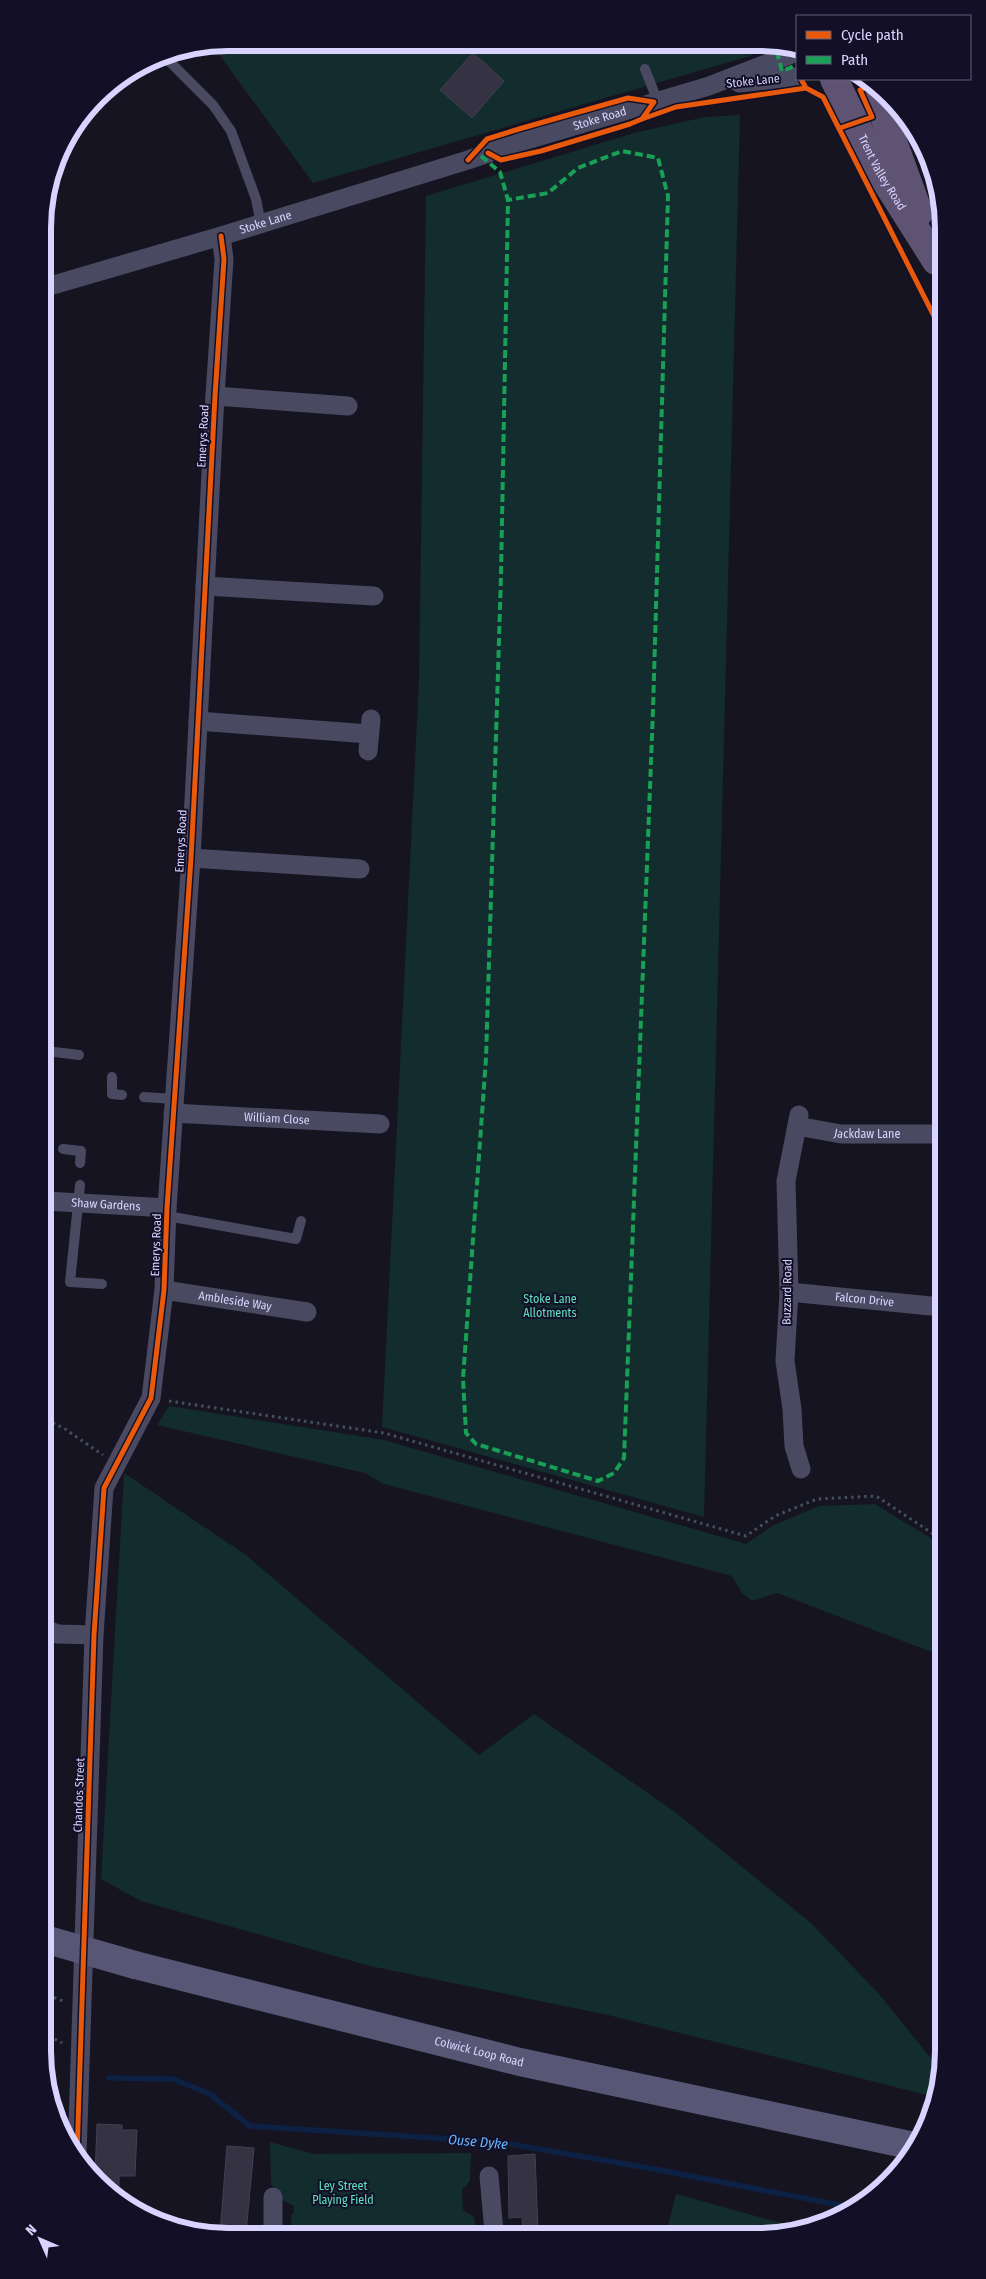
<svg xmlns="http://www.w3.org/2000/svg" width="986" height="2279" font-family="'Fira Sans Condensed',sans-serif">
<rect width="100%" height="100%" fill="#161421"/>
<path fill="#132c2d" d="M228,43L767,46L750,56L313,183L213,46Z
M740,115L704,1517L382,1427L419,681L426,196L634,133L705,117Z
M169,1406L384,1440L746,1544L772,1526L819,1506L875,1504L942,1545V1656L777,1593L752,1601L742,1593L732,1576L384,1484L365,1473L157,1425Z
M124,1473L246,1555L479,1755L534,1714L675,1812L811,1923L879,1994L941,2071L935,2097L608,2015L370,1966L141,1901L101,1879Z
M270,2142L313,2154L471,2153L470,2181L462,2190L463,2210L474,2217L476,2232L292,2233L291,2215L294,2213V2206L280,2199L276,2189L271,2184Z
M676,2194L806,2230L678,2231L668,2225Z"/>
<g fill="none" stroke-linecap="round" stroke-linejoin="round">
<path stroke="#0d2144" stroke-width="5.5" d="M49,2068H50
M109,2078L173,2079L210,2094L250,2126L498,2142L654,2169L855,2208"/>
</g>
<path fill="#343243" stroke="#433f54" d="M473,53L504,81L472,118L440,90Z
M97,2124L122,2125V2130H137L135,2176H119V2199L105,2190L95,2177Z
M227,2146L254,2148L246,2233H220Z
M535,2154L538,2231L523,2232L522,2217L509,2218L508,2156Z"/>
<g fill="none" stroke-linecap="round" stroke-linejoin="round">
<path stroke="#44505f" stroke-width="3" stroke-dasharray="2.5 4" stroke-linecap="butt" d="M169,1401L384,1433L746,1536L775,1516L817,1499L876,1496L941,1539
M47,1420L65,1429L103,1455
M48,1995L65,2002
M49,2036L62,2043"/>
<path stroke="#4a4962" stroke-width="10" d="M163,55L213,105L231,131L256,199L261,224
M645,69L658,102
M46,1051L79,1055
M112,1077V1094L122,1095
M144,1097L174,1099
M63,1149L81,1151L80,1163
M80,1185L70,1282L102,1284
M167,1216L296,1239L301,1221"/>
<g stroke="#4a4962" stroke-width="19">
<path d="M739,83L797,77"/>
<path id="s1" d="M43,288L221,236L468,160L517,143L709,86L797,52"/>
<path d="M215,396L348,406"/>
<path d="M205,586L374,596"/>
<path d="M198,721L369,734"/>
<path d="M368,751L371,719"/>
<path d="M191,858L360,869"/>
<path id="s2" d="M173,1113L380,1124"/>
<path d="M799,1115L786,1181L789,1292L785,1361L792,1409L794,1446L801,1469"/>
<path id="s3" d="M797,1126L841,1134H940"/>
<path id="s4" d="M46,1201L167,1208"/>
<path id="s5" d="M164,1290L307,1312"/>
<path id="s6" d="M789,1292L941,1307"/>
<path d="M47,1630L58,1634L94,1635"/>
<path d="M77,2156L94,1635L104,1488L151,1398L164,1290L167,1208L191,858L215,396L224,259L221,236"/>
<path d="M489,2176L494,2232"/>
<path d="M273,2197V2233"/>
</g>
<path stroke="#575674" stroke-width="28" id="s7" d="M135,1965L520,2062L914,2146"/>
<g stroke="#5e5373" stroke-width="28">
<path id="s8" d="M834,79L879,171L936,261"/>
<path d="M872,83L919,213"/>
</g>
<path stroke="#575674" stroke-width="28" d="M48,1940L135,1965"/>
<path stroke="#1a9f57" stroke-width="4" stroke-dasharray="8 4" stroke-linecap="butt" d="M785,46L776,49L782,71L797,65
M481,156L500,172L508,200L501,575L486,1058L463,1379L466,1433L476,1444L598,1481L614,1473L624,1458L653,710L668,196L658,158L622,151L578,168L548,193L508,200"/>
<defs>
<path id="cycleway" d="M801,79L806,88L823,97L938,324
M642,119L676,107L806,88
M840,128L872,117L860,90L874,84
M468,160L487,139L519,129L628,98L654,102L642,119L630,124L541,151L501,160L488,153
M77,2156L94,1635L104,1488L151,1398L164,1290L167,1208L191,858L215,396L224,259L221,236"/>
</defs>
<use href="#cycleway" stroke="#130f26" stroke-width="8"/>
<use href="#cycleway" stroke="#e8590c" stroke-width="5"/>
</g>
<g text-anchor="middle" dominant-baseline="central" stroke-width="4" stroke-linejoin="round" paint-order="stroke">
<g font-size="12" fill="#d9d4ff" stroke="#130f26">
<text transform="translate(753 81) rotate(-6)">Stoke Lane</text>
<text stroke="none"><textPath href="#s1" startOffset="582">Stoke Road</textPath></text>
<text stroke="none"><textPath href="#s8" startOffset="105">Trent Valley Road</textPath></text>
<text stroke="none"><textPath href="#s1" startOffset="232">Stoke Lane</textPath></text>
<text transform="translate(203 436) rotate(-87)">Emerys Road</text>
<text transform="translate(181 841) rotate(-87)">Emerys Road</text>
<text stroke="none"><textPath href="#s2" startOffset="104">William Close</textPath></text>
<text stroke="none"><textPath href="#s3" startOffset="71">Jackdaw Lane</textPath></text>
<text stroke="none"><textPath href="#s4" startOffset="60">Shaw Gardens</textPath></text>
<text transform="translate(156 1245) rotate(-88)">Emerys Road</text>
<text transform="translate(787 1292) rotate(-89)">Buzzard Road</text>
<text stroke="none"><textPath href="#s6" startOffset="76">Falcon Drive</textPath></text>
<text stroke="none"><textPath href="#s5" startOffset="72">Ambleside Way</textPath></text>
<text transform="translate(79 1795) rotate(-88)">Chandos Street</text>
<text stroke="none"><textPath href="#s7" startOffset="355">Colwick Loop Road</textPath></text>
</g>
<g font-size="12" fill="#5fe0c0" stroke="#130f26">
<text x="550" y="1299">Stoke Lane<tspan x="550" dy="14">Allotments</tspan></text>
<text x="343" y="2186">Ley Street<tspan x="343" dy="14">Playing Field</tspan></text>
</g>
<g font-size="14" font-style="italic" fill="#62b6ff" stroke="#130f26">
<text transform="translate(478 2142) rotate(5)">Ouse Dyke</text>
</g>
</g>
<path d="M0 0H986V2279H0ZM228 51H758A177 177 0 0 1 935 228V2051A177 177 0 0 1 758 2228H228A177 177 0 0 1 51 2051V228A177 177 0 0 1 228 51Z" fill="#130f26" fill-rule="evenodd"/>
<path fill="none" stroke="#d9d4ff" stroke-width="6" d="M228 51H758A177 177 0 0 1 935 228V2051A177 177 0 0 1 758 2228H228A177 177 0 0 1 51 2051V228A177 177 0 0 1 228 51Z"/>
<rect x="796" y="15" width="175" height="65" fill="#130f26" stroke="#625e7d"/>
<rect x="806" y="31" width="25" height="8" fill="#e8590c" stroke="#625e7d"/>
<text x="841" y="40" font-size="15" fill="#d9d4ff">Cycle path</text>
<rect x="806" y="56" width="25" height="8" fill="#1a9f57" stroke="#625e7d"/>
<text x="841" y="65" font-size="15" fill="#d9d4ff">Path</text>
<g transform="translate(40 2239) rotate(315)" stroke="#130f26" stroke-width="4" paint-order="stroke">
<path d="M0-4L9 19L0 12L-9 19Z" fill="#d9d4ff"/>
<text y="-8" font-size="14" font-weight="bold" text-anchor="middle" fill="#d9d4ff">N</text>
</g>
</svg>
